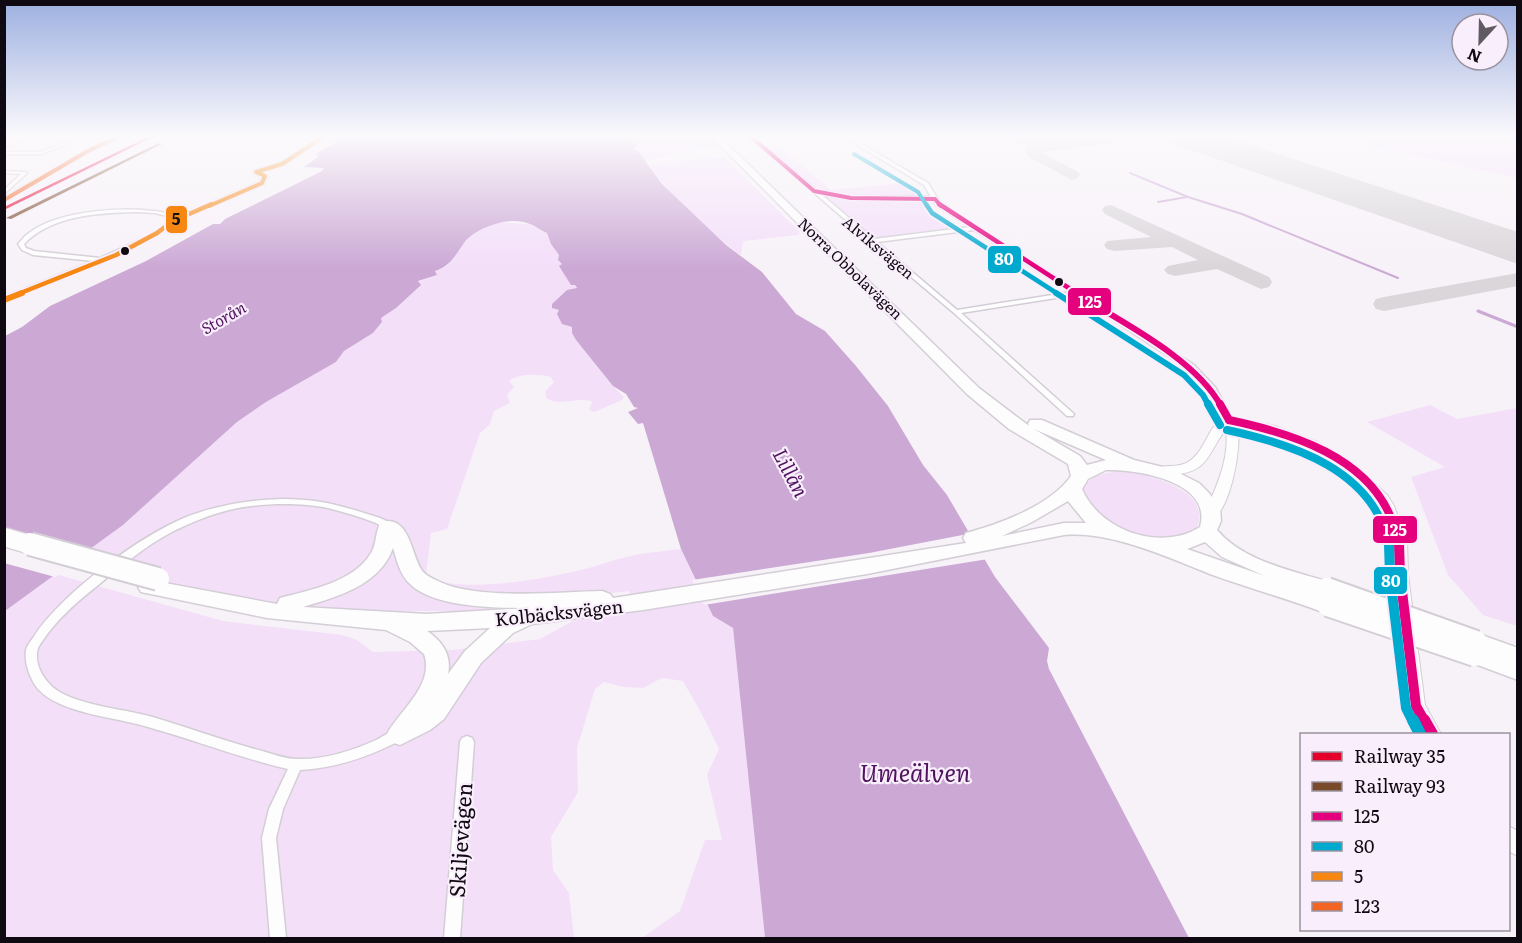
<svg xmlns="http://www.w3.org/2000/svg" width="1522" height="943" font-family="Literata,serif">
<rect width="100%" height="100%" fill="#f7f2f8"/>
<path fill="#f4dff9" d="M632,135H714L724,145L682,150L645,162L637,150L632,148L637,146L630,140L633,137L625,136Z
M1442,135H1517V178L1359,143Z
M778,145L831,190L903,183L921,190L930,207L957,227L874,238L765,146Z
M724,157L800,232L798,235L743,241L741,255C711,235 670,195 649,166L660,163Z
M498,222L529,224L547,233L577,289L552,307L559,310L567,326L572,327V333L577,340L613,386L624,397L622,400L594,412L589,410L592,403L591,401C575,397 560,407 546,398L545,392L554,382L551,377C540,374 519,373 509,381L514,387L507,395L510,403L494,411L490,424L480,433L447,529L431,533L426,576C458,594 536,580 572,572C593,568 614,559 635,555C650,552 666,551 681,549L701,593L632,604L629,591L474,611H375L279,603L70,564L123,525L237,422L266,402L336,362L344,351L373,333L382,322L381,318L396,308L417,282L437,275L435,271C455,265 452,256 464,243C471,235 486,226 498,222Z
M1430,405L1457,419L1517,408V626L1483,615L1448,575L1411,477L1445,467L1367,422Z
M1123,471C1145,474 1203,487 1199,519C1197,545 1151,540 1135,534C1127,532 1115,530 1109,526C1099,518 1090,504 1082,494C1088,474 1104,473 1123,471Z
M55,574L223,621L342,635L357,640L373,652L453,650L540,639L573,621L706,601L713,616L733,628L765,938H642L680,911L705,840H722L707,775L719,749L704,718L683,681L662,678L643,688L623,687L604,682L595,689L577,748L578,792L551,837L553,870L569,893L574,938H5L4,611Z"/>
<path fill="#cca9d5" d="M348,135H632L626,136L633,137L630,140L637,146L633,149L637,150L662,184L726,245L762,272L796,314L825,331L856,366L888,406L923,465L947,495L995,577L1049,648L1047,661L1049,669L1189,938H765L733,628L713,616L681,549L643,423L638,424L628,412L638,408L634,407L626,394L613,386L576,340L572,333V327L562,324L557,314L559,310L552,308V304L567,290L577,288L575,285H571L559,266L562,264L558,260L559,255L551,244L547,233C541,231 536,226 530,224C509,215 475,228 464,243C455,255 452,265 435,271L437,275L418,281L421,285L396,308L381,318L382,322L373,333L344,351L336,362L266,402L237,422L123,525L5,611V336L22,327L50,306L146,261L213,224H220L225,219L322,171L324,168L304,167L318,157L316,154Z"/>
<path fill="#f7f2f8" d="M5,529L71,567L55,577L4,563Z
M973,533L988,559L704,605L692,580L869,553Z"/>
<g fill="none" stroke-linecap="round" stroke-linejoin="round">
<path stroke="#cca9d5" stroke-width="2" d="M1130,173L1188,197L1242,214L1398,278
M1158,202L1187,197"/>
<path stroke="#cca9d5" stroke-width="3" d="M1478,311L1518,327"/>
<path fill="#dad6da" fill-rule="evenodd" d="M999,135H1022L1057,140L1106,135H1151L1144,139L1041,152L1078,172L1080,175L1078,178L1072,180L1029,157L1025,150L1030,146L1001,138Z
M1158,135L1204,137L1206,140C1198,148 1166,142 1158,135Z
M1111,205L1269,277L1272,282L1269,287L1261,289L1217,269L1175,276L1168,274L1164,270L1168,266L1198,260L1172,247L1114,251L1107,249L1104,245L1107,241L1151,237L1105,214L1102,210L1105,206Z
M1518,273V286L1384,311L1376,309L1373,304L1376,299L1384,297Z"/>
<path fill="#dad6da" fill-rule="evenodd" d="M1166,135H1220L1518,232V264L1171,143Z"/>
<defs>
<path id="street" d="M29,135H34L4,147V144Z
M83,135H88L42,154H4V152H41Z
M324,135H328L284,165L260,172L267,176L264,184L175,222L166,230L125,252L4,302V297L94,261L33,255L22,250L18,244L19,243C22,240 25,235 29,233C60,209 134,205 171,214L174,219L260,182L262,177L254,173V171L280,163ZM136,212L155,213L167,216L170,221L162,228L144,238L100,258L34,251L26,248L24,244C52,215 98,213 136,212Z
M747,135H751L817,191L851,197L915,196L931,197L924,185L841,135H846L928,183L940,203L1194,365L1215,387L1233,420L1232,422H1226L1209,390L1188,369L1075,295L961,313L1074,414L1073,416H1067L954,313L871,243L869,242V240ZM822,195L851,199L915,198L933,200L936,205L970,227L874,239ZM974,230L1071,292L957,310L877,242Z
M4,171L25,172L27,173L4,194V190L21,174L4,173Z
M282,499C315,499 336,504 367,514C377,517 386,519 393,526L388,529C384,528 380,525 376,523C361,517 344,512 328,508C299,502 258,503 229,510C209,515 189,523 170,533C144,547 120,567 97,586C79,600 62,615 48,633C45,638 40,643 38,648C33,664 45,683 58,691C80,705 122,709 149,716C187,727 224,741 262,751C273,754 285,759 297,759C323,760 352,751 376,740C384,736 395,727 405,730L406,734L405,738C371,756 338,768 300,770L283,809L276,838L286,938H270L262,838L269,809L288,769C240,758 195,740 148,727C116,717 61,714 38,689C30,679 24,663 26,650C27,646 30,642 33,638C60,595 137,538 184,518C216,505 248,500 282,499Z
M467,736L472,738L474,742L460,938H444L460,742L462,738Z"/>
<path id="secondary" d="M117,135H125L90,152L4,202V197L86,150Z
M1229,416L1275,426L1318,442L1358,467L1388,496L1394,506L1407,541L1408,575L1425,705L1441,734H1422L1407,706L1392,575L1391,541L1375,498L1348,473L1308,448L1267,432L1237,425C1243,443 1230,514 1211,519L1204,514C1216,488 1230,459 1226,429C1206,455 1210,473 1169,475C1162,475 1156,476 1151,471C1160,463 1177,469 1188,462C1207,451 1207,422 1229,416Z
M1508,826L1518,831V856L1508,851Z"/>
<path id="highway" d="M710,135H718L979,388L1029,426L1028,424L1030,420H1042L1134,460L1171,469L1199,483L1209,493L1220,509L1221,521L1217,530C1245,563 1296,571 1335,584L1338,589L1335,594L1325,596L1336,599L1339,605L1336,611L1328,613L1320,611C1284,598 1246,587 1210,574C1167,557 1111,531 1064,535L867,574L643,610L532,624L513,633L481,663L444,719L430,730L400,745L391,742L387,734C399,711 435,685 424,654L410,642L386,630L267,618L141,592L138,587L141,582L149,580L277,604L280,598C310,590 354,582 371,553C377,543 375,531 381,522C409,514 411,553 421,569C425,576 434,579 440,582C478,600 559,592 602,591L610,594L613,598L966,543L963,538L966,533C1000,524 1051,505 1071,476L1068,464L1009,429L967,394ZM1034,429L1106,460L1087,465L1080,456ZM1106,470C1136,469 1213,481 1200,527C1161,552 1100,531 1082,489L1088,479ZM1068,501L1086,523H1064L1002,536L1032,522ZM1205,542L1222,557L1265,576L1187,549ZM393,548C397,560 399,572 408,582C431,608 497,608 529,608L427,614L303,607C337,597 380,585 393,548ZM490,628L465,651L448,674C452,655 442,641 427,631Z
M1476,633L1518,648V680L1467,661L1463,655L1468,648L1464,642L1468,636Z"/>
</defs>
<use href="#street" stroke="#d3ced5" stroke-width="3"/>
<use href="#secondary" stroke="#d3ced5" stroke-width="2"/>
<use href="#highway" stroke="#d3ced5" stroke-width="3"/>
<use href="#street" fill="#fefdfe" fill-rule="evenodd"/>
<use href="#secondary" fill="#fefdfe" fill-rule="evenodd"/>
<use href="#highway" fill="#fefdfe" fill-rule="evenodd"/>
<defs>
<path id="highway-bridge-far1" d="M4,537L35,546"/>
<path id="highway-bridge" d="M30,544L158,579
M1327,589L1476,642
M1328,605L1475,655"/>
</defs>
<use href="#highway-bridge-far1" stroke="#d3ced5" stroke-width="21" stroke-linecap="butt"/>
<use href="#highway-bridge" stroke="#d3ced5" stroke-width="26" stroke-linecap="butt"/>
<use href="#highway-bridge-far1" stroke="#fefdfe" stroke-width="18"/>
<use href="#highway-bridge" stroke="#fefdfe" stroke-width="22"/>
<defs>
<path id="bus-1-far5" d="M749,135L814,191L851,198L935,199
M935,199L941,206"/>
<path id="bus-1-far4" d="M939,204L1078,294"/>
<path id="bus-1-far3" d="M1075,293C1121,322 1195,358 1221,406"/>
<path id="bus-1-far2" d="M1220,404L1229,420
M1229,420C1291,433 1370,457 1393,523C1395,531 1399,538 1399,546"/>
<path id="bus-1-far1" d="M1399,544L1400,575L1416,706L1425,722"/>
<path id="bus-1" d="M1424,720L1432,734"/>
<path id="bus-2-far5" d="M854,154L918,192L927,206"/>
<path id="bus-2-far4" d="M926,204L932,213L1058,294"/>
<path id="bus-2-far3" d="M1056,293L1184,375L1203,395L1209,406"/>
<path id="bus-2-far2" d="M1208,404L1220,425
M1227,430C1292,444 1375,470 1389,546"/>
<path id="bus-2-far1" d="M1389,544L1390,576L1406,708L1413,722"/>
<path id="bus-2" d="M1413,720L1420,734"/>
<path id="bus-3-far2" d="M209,206L262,183L265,176L256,172L282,164L326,135"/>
<path id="bus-3-far1" d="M18,294L116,255L157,233L173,221L212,204"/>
<path id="bus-3" d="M4,300L22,293"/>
<path id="bus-4" d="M4,200L88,151L122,135"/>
</defs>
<use href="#bus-1-far5" stroke="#f9eefc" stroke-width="6"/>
<use href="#bus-1-far4" stroke="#f9eefc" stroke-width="8"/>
<use href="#bus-1-far3" stroke="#f9eefc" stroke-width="10"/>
<use href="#bus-1-far2" stroke="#f9eefc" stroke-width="12"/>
<use href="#bus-1-far1" stroke="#f9eefc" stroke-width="14"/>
<use href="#bus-1" stroke="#f9eefc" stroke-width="16"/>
<use href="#bus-2-far5" stroke="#f9eefc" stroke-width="6"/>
<use href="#bus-2-far4" stroke="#f9eefc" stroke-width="8"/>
<use href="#bus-2-far3" stroke="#f9eefc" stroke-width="10"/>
<use href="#bus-2-far2" stroke="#f9eefc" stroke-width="12"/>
<use href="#bus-2-far1" stroke="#f9eefc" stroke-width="14"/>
<use href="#bus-2" stroke="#f9eefc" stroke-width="16"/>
<use href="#bus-3-far2" stroke="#f9eefc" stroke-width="6"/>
<use href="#bus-3-far1" stroke="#f9eefc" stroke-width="8"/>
<use href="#bus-3" stroke="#f9eefc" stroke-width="10"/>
<use href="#bus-4" stroke="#f9eefc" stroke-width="6"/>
<use href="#bus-1-far5" stroke="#e5007d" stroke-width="4"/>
<use href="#bus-1-far4" stroke="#e5007d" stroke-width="4.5"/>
<use href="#bus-1-far3" stroke="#e5007d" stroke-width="6"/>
<use href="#bus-1-far2" stroke="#e5007d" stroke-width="8"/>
<use href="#bus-1-far1" stroke="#e5007d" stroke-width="10"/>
<use href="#bus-1" stroke="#e5007d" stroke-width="12"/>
<use href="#bus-2-far5" stroke="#00a9ce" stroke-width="4"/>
<use href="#bus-2-far4" stroke="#00a9ce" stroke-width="4.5"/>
<use href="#bus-2-far3" stroke="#00a9ce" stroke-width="6"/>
<use href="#bus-2-far2" stroke="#00a9ce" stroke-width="8"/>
<use href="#bus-2-far1" stroke="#00a9ce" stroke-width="10"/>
<use href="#bus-2" stroke="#00a9ce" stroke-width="12"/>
<use href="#bus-3-far2" stroke="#f68712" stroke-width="4"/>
<use href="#bus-3-far1" stroke="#f68712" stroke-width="4.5"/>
<use href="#bus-3" stroke="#f68712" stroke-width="6"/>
<use href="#bus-4" stroke="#f26522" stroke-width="4"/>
<defs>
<path id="rail-1" d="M152,135H157L4,210V207Z"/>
<path id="rail-2" d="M159,143L162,144L11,219L6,218Z"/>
</defs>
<use href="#rail-1" stroke="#f9eefc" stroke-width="5"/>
<use href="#rail-2" stroke="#f9eefc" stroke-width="5"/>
<use href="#rail-1" fill="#e4002b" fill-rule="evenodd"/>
<use href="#rail-2" fill="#7a4b2a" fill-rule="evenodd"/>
</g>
<linearGradient id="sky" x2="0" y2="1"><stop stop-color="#9db0e0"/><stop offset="0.51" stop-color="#fbf9fc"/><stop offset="1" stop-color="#fbf9fc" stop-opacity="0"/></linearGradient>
<rect width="1522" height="267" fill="url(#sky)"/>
<g fill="#0f0911" stroke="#f9eefc" stroke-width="2">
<circle cx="125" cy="251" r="5"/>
<circle cx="1059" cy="282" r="5"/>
</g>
<g text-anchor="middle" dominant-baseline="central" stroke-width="4.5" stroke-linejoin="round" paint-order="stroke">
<g font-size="15" fill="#0f0911" stroke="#f9eefc">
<text transform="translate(879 247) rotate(40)">Alviksvägen</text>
<text transform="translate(851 268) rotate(44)">Norra Obbolavägen</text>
</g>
<g font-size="16" font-style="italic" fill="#50145e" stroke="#f9eefc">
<text transform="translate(223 317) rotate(-30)">Storån</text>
</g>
<g font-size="18" fill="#0f0911" stroke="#f9eefc">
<text transform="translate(559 612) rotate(-6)">Kolbäcksvägen</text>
</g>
<g font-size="20" font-style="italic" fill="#50145e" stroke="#f9eefc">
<text transform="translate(792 472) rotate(62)">Lillån</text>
</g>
<g font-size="21" fill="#0f0911" stroke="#f9eefc">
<text transform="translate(459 840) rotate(-86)">Skiljevägen</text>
</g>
<g font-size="24" font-style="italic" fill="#50145e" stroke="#f9eefc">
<text x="915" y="771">Umeälven</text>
</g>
</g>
<g stroke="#f9eefc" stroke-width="2">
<rect x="165" y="205" width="23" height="29" rx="6" fill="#f68712"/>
<rect x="987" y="245" width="35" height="29" rx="6" fill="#00a9ce"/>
<rect x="1067" y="287" width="45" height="29" rx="6" fill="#e5007d"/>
<rect x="1372" y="515" width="46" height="29" rx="6" fill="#e5007d"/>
<rect x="1373" y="566" width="35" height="29" rx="6" fill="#00a9ce"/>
</g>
<g font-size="16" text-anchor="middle" font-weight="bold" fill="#fff">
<text x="1004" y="265">80</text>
<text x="1090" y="308">125</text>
<text x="1395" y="536">125</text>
<text x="1391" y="587">80</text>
</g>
<g font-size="16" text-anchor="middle" font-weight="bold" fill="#111">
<text x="176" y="225">5</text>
</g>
<rect width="1522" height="943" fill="none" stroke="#0f0911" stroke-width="12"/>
<rect x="1300" y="733" width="210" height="198" fill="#f9eefc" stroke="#9b929e" stroke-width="1.5"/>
<rect x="1312" y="752" width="30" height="9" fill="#e4002b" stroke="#9b929e" stroke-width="1.5"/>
<text x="1354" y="763" font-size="18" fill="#0f0911">Railway 35</text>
<rect x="1312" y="782" width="30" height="9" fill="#7a4b2a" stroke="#9b929e" stroke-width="1.5"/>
<text x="1354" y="793" font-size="18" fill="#0f0911">Railway 93</text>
<rect x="1312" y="812" width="30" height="9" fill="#e5007d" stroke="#9b929e" stroke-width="1.5"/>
<text x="1354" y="823" font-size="18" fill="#0f0911">125</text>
<rect x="1312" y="842" width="30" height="9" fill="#00a9ce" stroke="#9b929e" stroke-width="1.5"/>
<text x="1354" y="853" font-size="18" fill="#0f0911">80</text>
<rect x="1312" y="872" width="30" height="9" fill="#f68712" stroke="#9b929e" stroke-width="1.5"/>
<text x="1354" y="883" font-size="18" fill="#0f0911">5</text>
<rect x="1312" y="902" width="30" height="9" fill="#f26522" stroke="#9b929e" stroke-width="1.5"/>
<text x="1354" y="913" font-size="18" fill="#0f0911">123</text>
<g transform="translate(1480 42) rotate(202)"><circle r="28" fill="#f9eefc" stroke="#9b929e" stroke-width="1.5"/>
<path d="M0-4.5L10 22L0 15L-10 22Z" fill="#605b62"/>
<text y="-9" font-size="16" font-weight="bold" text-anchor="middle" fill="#0f0911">N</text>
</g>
</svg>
